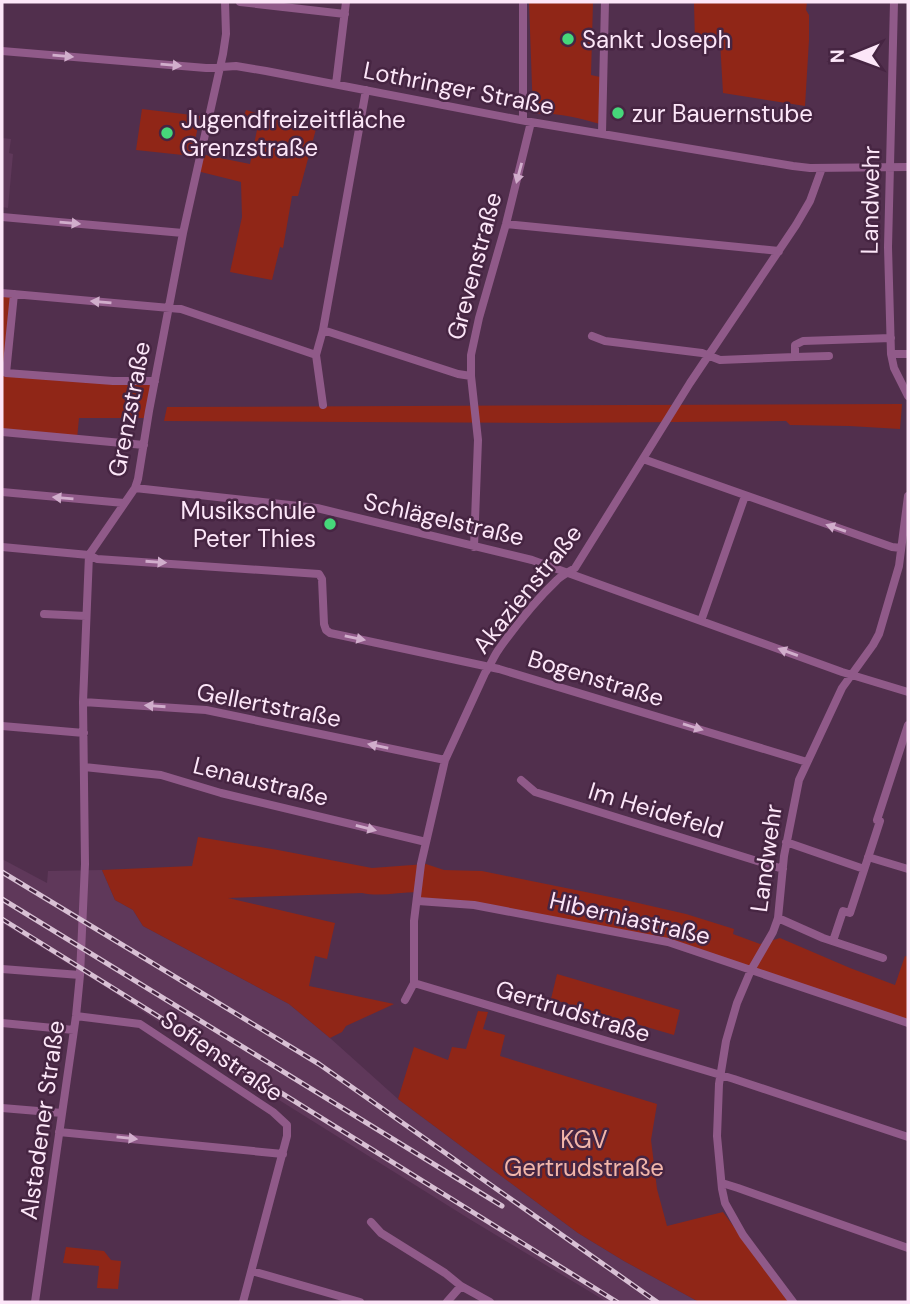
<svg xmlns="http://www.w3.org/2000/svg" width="910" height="1304" font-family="'DM Sans',sans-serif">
<rect width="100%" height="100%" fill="#512f4d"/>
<path fill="#5f385a" d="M2,138L11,139L9,153L13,154L8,208L2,207Z
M2,859L47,883L48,871L102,870L115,900L133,910L143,926L289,1004L330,1038L398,1099L578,1233L624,1261L699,1302H607L471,1220L263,1090L107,988L2,923Z"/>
<path fill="#902617" d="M529,2H593L591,75L600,77V124C577,118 557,112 533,114Z
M690,2H807L806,10L809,15V40L805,106L723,93L720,41H695L694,3Z
M142,109L200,116L192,156L136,150Z
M258,109L285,117V123L316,129L298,196H292L283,248L280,247L272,280L230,272L242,217L241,182L197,171L200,154L250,164L259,120L244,116L246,110L256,113Z
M14,294L7,373L155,381L149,418H79L77,439L2,431V295Z
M902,404L900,429L849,426L790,425L786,421L556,423L164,421L167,407Z
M198,837L278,850L372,868L426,864L444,870L482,871L625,900L686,914L734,929L733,934L760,944L780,938L850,968L895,985L905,956L908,957V1023L686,948L474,905L418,901V892C399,892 380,897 362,893L228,898L335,923L327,959L315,956L309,986L394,1004L346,1026L342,1032L330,1038L289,1004L143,926L133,910L115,900L102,870L192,866Z
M557,974L680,1010L674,1035L551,999Z
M478,1011L488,1012L483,1029L505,1035L500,1056L657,1104L651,1140L657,1189L667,1226L723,1212L789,1302H699L624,1261L578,1233L398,1099L414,1047L448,1060L452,1047L466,1049Z
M66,1247L104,1251L111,1260L121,1261L118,1289L97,1288L99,1266L63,1263Z"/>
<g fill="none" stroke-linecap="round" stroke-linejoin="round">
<path stroke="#905a89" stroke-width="8" d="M240,2L345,14
M523,2V120
M894,2L888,247L891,354L894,368L908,396
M2,51L206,68L236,66L266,71L531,122L793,166L810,168L908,167
M336,84L346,2
M602,133L605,2
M2,217L183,233
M506,224L779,251
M2,293L181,309L316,355L323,330L458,374L471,376
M14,294L6,373L113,381H155
M323,330L366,90
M592,336L605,341L702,353L720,360L795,357V345L803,341L891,338
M891,354H908
M316,355L323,405
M795,357L829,356
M2,432L144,445
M643,459L892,547L901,548
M135,488L317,508L532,560L842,672L908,692
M2,492L124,503
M2,547L89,555L97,559L319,574L322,579L324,624L326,630L330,633L499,669L807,762
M474,547L478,440L471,376V355L479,318L506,224L531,122
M44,614L86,616
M701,621L745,496
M83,702L206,710L445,760
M2,726L84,733
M84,767L161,775L221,793L426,842
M521,780L535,792L783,869
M786,842L864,869
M868,857L908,869
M418,901L474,905L668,942L908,1023
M778,918L823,938L883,958
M833,941L843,911L850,913L880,821L877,820L908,725
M2,969L80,975
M414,983L734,1079L908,1137
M405,1000L414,983V921L421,864L445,760L485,673C491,665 493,657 499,649C516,625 536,600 557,580C562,575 569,572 575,568L690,383L796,225L810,201L822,168
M76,1016L140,1024L273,1112L287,1125V1136L243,1302
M2,1023L74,1030
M2,1108L62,1113
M59,1132L283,1154
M722,1183L738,1188L908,1248
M371,1222L381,1233L445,1273L461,1286L490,1302
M252,1271L360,1302
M35,1302L76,1016L80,975L85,864L83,702L89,555L135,488L138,479L149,411L183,233L223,54L226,34L225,2
M447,1302L461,1286
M793,1302L743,1235L725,1203L722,1189L717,1136L719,1084L726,1041L737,1003L751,970L773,932L778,918L784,856L799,780L842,688L873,645L879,634L899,566L908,496"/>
<defs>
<path id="rail" d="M2,872L319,1064L657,1302
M2,899L502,1206
M2,919L617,1302"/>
</defs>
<use href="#rail" stroke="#d8c0d4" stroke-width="5"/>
<use href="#rail" stroke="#462542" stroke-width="2.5" stroke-dasharray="8" stroke-linecap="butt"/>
</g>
<defs><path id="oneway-solid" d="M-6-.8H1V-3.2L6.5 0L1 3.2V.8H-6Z" transform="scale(1.75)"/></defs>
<g fill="#d1aecc">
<use href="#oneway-solid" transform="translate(63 56) rotate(5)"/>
<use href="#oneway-solid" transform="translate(171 65) rotate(5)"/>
<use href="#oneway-solid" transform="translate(519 173) rotate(105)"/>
<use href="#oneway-solid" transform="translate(70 223) rotate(5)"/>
<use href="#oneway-solid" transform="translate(101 302) rotate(-175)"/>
<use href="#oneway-solid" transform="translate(63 498) rotate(-175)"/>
<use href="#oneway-solid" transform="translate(836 528) rotate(-161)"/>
<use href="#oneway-solid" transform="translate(156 562) rotate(4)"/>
<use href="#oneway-solid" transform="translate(355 638) rotate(12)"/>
<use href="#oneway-solid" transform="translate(788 652) rotate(-160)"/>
<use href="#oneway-solid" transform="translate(155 706) rotate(-176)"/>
<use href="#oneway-solid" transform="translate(693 727) rotate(17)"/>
<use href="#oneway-solid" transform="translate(378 746) rotate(-168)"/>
<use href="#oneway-solid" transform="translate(366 828) rotate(14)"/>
<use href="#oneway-solid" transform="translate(127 1138) rotate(6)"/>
</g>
<g fill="#46d77a" stroke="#462542" stroke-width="2.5">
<circle cx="568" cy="39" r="7"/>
<circle cx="618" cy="113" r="7"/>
<circle cx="167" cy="133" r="7"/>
<circle cx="330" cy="524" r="7"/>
</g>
<g text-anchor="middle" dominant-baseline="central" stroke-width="5" stroke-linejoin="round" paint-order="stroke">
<g font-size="24" fill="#fce6f8" stroke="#462542" text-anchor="start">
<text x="582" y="39">Sankt Joseph</text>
<text x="632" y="113">zur Bauernstube</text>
<text x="181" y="119">Jugendfreizeitfläche<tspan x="181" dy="28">Grenzstraße</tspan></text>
<text x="316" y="510" text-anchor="end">Musikschule<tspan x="316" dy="28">Peter Thies</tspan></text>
</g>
<g font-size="24" fill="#fce6f8" stroke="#462542">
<text transform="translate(459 88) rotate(11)">Lothringer Straße</text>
<text transform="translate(870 200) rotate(-89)">Landwehr</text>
<text transform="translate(474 266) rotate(-75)">Grevenstraße</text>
<text transform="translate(129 409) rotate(-79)">Grenzstraße</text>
<text transform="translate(444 519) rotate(13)">Schlägelstraße</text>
<text transform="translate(527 589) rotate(-51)">Akazienstraße</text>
<text transform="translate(596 678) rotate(17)">Bogenstraße</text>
<text transform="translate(269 705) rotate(11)">Gellertstraße</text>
<text transform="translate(261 781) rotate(14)">Lenaustraße</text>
<text transform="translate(656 810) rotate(17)">Im Heidefeld</text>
<text transform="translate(766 858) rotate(-82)">Landwehr</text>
<text transform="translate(630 918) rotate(13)">Hiberniastraße</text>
<text transform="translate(573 1011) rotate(17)">Gertrudstraße</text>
<text transform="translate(222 1056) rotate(34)">Sofienstraße</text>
<text transform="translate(42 1120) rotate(-82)">Alstadener Straße</text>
</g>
<g font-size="24" fill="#f2b6aa" stroke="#462542">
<text x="584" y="1139">KGV<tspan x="584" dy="28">Gertrudstraße</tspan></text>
</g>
</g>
<rect width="910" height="1304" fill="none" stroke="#fce6f8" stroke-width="7"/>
<g transform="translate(854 56) rotate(269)" stroke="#462542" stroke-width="5" paint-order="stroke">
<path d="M0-5L12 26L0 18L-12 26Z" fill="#fce6f8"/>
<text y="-10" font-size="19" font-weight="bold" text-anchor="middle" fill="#fce6f8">N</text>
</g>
</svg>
